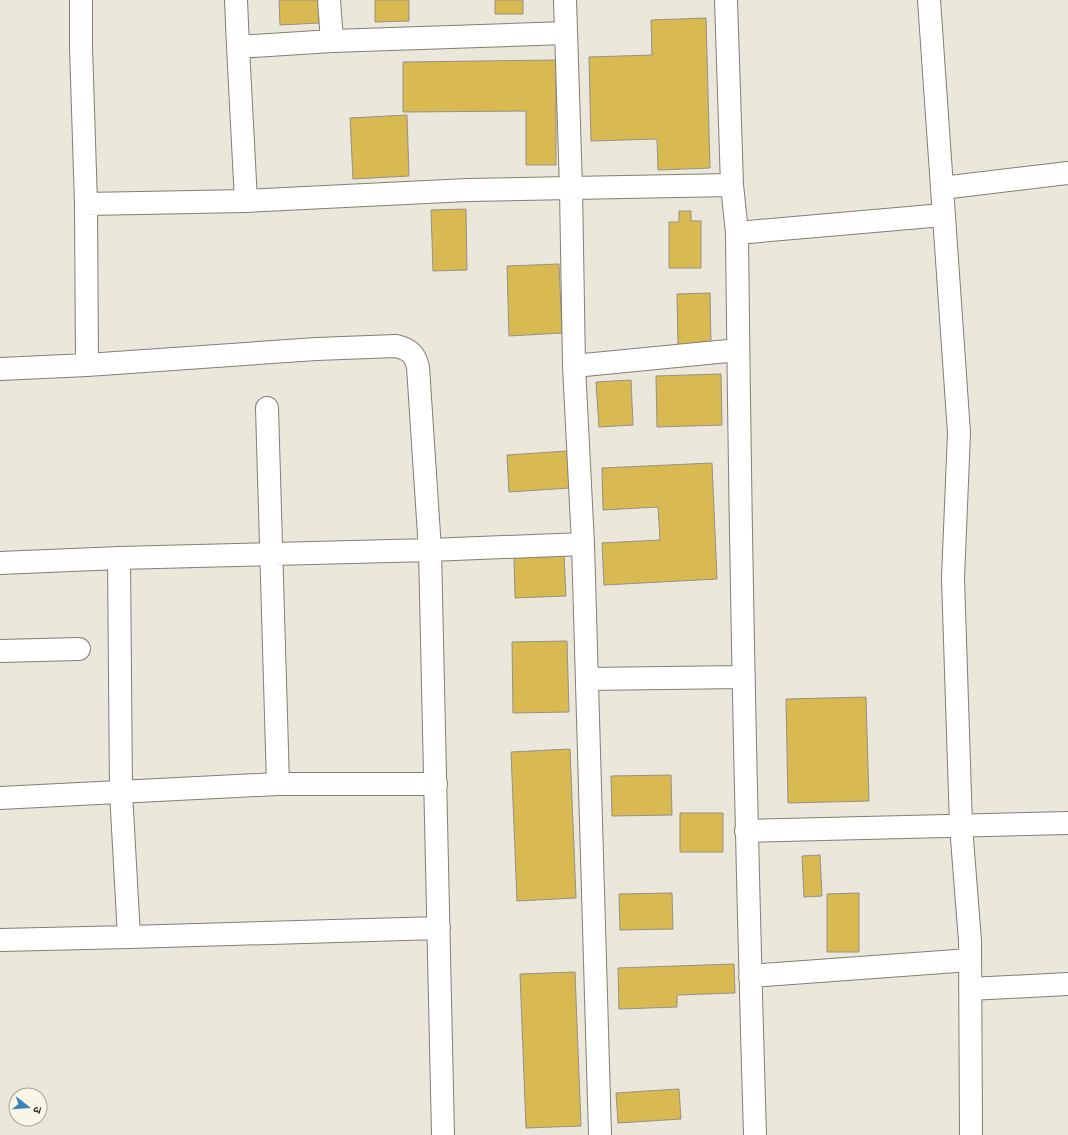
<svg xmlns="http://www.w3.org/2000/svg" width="1068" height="1135" font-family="'Roboto Serif','Noto Sans Devanagari',serif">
<rect width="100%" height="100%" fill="#ebe7da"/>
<path fill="#d8b952" stroke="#959285" d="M279,0H319V23L280,25Z
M375,0H409V21L375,22Z
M495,0H523V14H495Z
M706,18L710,168L658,170L657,139L591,141L589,57L652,55L651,20Z
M556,60V165H526V111L403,112V62Z
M407,115L409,176L353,179L350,118Z
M466,209L467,270L433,271L431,210Z
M679,211H691V221H701V268H669V222H679Z
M559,264L562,333L509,336L507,266Z
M710,293L711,345L678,346L677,294Z
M721,374L722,425L657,427L656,376Z
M631,380L633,425L599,427L596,382Z
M567,451L569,488L509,492L507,455Z
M712,463L717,579L604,585L602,543L660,540L658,507L603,510L602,468Z
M564,554L566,596L515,598L514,556Z
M567,641L569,712L513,713L512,642Z
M866,697L869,801L788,803L786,699Z
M570,749L576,898L517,901L511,752Z
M671,775L672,815L612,816L611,776Z
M680,813H723V852H680Z
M820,855L822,896L804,897L802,856Z
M672,893L673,929L620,930L619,894Z
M859,893V952H827V894Z
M734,964L735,993L677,995V1007L619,1009L618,968Z
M575,972L581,1126L526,1128L520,974Z
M679,1089L681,1119L618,1123L616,1093Z"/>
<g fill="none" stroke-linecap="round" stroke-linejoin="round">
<defs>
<path id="minor" d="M81,0V47L86,204
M236,0L238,47
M329,0L332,41L566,33
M726,0L732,185
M929,0L959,433L953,578L961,826L970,941L971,1135
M332,41L238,47L246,201L467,190L571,188L565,0
M942,188L1068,173
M246,201L86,204L87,365L316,349L396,346C409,349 415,354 418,367L430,550L583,544
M737,233C740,534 746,834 755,1135
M574,366L738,350
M0,369L87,365
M267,408L278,784H436
M0,563L119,558
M0,651L79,649
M587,679L743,677
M0,798L278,784
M746,831L1068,823
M129,937L439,928
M0,940L129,937L121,792L119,558L430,550L443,1135
M750,976L970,960
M970,989L1068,984
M600,1135L583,544L574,366L571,188L732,185L737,233L943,215"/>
</defs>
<use href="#minor" stroke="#837f73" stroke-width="24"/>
<use href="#minor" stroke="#fff" stroke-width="22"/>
</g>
<g transform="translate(28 1107) rotate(107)"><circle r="19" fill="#f9f5e7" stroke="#a8a59b"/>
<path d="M0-3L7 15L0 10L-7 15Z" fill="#3b84b8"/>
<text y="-6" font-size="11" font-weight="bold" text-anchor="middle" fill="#2f2e29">उ</text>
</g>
</svg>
